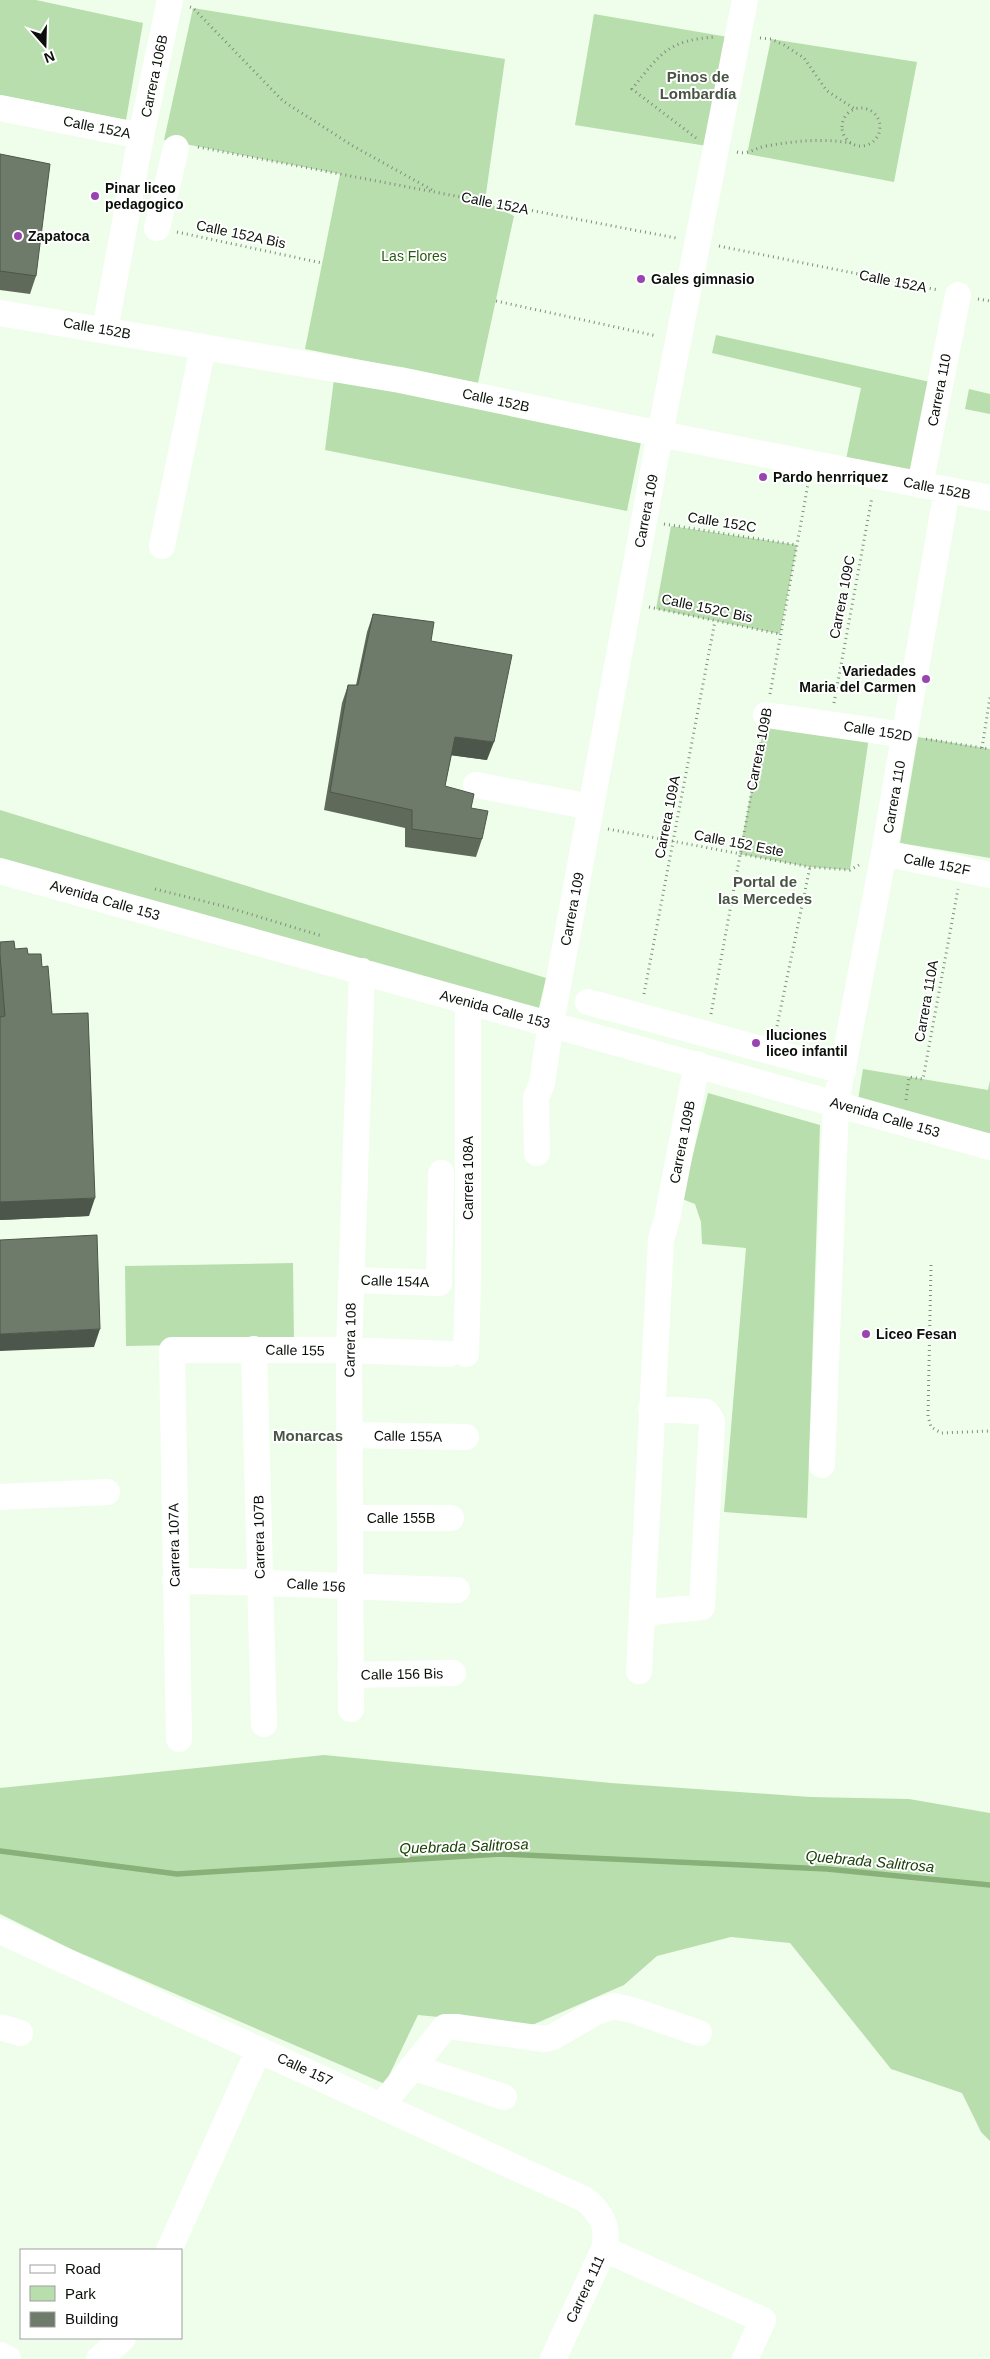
<svg xmlns="http://www.w3.org/2000/svg" width="990" height="2359" font-family="Helvetica,sans-serif">
<rect width="100%" height="100%" fill="#effeeb"/>
<path fill="#b9dead" d="M0,0H36L143,23L126,120L0,95Z
M193,8L505,59L485,201L514,216L478,383L305,349L340,174L164,140Z
M594,14L728,37L707,146L575,125Z
M771,39L917,62L894,182L747,154Z
M716,335L930,382L912,472L846,459L861,388L712,353Z
M334,379L641,442L627,511L325,450Z
M969,389L990,394V414L965,409Z
M671,526L797,545L780,634L656,609Z
M766,715L870,730L850,870L810,867L739,854Z
M918,737L990,749V858L900,843Z
M0,810L546,978L537,1016L0,858Z
M863,1069L988,1090L990,1080V1135L858,1100Z
M708,1093L820,1125L807,1518L724,1512L746,1248L702,1244L701,1222L695,1204L682,1199Z
M293,1263L294,1343L126,1346L125,1266Z
M324,1755L611,1783L810,1797L909,1799L990,1813V2141L981,2132L962,2093L891,2069L790,1943L731,1937L657,1956L624,1985L530,2026L418,2015L385,2084L73,1950L0,1914V1788Z"/>
<g fill="none" stroke-linecap="round" stroke-linejoin="round">
<path stroke="#87b179" stroke-width="5.5" d="M0,1851L177,1874L500,1854L827,1869L990,1885"/>
<path stroke="#828c80" stroke-width="3" stroke-dasharray="1 4" stroke-linecap="butt" d="M190,7L193,8L283,101L353,146L434,191
M760,38L771,39L784,45L804,58L827,91L855,109
M842 127a19 19 0 1 1 38 0a19 19 0 1 1-38 0Z
M696,138L632,89C661,53 668,40 716,37
M198,147L676,238
M737,152C749,155 754,148 766,146C795,141 821,138 851,143
M177,232L322,263
M719,246L938,290
M978,299L990,301
M496,301L657,336
M664,524L797,545
M649,607L780,634
M770,694L808,484
M834,703L872,497
M926,739L990,749
M982,748L990,697
M608,829L810,867L850,870L859,865
M155,889L227,907L322,936
M644,994L715,621
M711,1014L762,735
M776,1031L810,867
M906,1100L909,1077L923,1079L958,889
M931,1265L928,1416L931,1427L941,1433L990,1431"/>
<path stroke="#fff" stroke-width="26" d="M0,108L141,136
M157,228L176,148
M0,313L400,380L660,434L990,498
M105,330L141,136L170,0
M920,485L958,295
M162,546L203,347
M766,715L905,735
M476,785L591,807
M884,853L990,875
M0,871L990,1147
M588,1002L843,1071
M537,1153L536,1098L542,1083L551,1023L660,434L745,0
M352,1280L439,1283L441,1173
M254,1349L264,1724
M466,1354L468,1283V1002
M349,1435L466,1437
M822,1465L836,1103L884,853L947,490
M0,1497L107,1492
M350,1518H451
M175,1581C269,1581 363,1588 457,1590
M642,1613L702,1607L712,1421L706,1412L651,1408
M639,1671L661,1240L667,1219L697,1064
M350,1675L453,1673
M351,1709L349,1350L362,971
M179,1739L172,1350H349L449,1354
M0,1931L586,2200C602,2214 609,2227 604,2249L553,2359
M0,2027L20,2033
M412,2067L504,2097
M382,2105L445,2027H456L544,2039L553,2037L596,2012L614,2006L632,2010L699,2033
M604,2249L763,2320L745,2359
M169,2250L259,2049
M0,2355L8,2359
M99,2359L123,2338"/>
</g>
<path fill="#5f6a5b" d="M0,154L36,276L30,294L0,290Z
M373,614L431,641L487,760L451,755L445,786L471,808L482,839L476,857L405,847V828L324,810L342,703L348,685H356L367,632Z
M0,942L28,954L42,967L52,1014L89,1216L0,1220Z"/>
<path fill="#4d564a" d="M455,737L494,742L487,760L449,755Z
M95,1198L89,1216L0,1220V1202Z
M100,1329L94,1347L0,1351V1334Z"/>
<path fill="#6e7b6a" stroke="#4d564a" d="M0,154L50,164L36,276L0,271Z
M373,614L434,622L431,641L512,655L494,742L455,737L445,786L474,794L471,808L488,811L482,839L412,829V810L330,792L348,685H358Z
M14,941L15,949L27,948L28,954H41L42,967L48,966L52,1014L88,1013L95,1198L0,1202V1017L5,1016L0,955V942Z
M97,1235L100,1329L0,1334V1240Z"/>
<g fill="#9a44b2" stroke="#fff" stroke-width="2">
<circle cx="95" cy="196" r="5"/>
<circle cx="18" cy="236" r="5"/>
<circle cx="641" cy="279" r="5"/>
<circle cx="763" cy="477" r="5"/>
<circle cx="926" cy="679" r="5"/>
<circle cx="756" cy="1043" r="5"/>
<circle cx="866" cy="1334" r="5"/>
</g>
<g text-anchor="middle" dominant-baseline="central" stroke-width="4" stroke-linejoin="round" paint-order="stroke">
<g font-size="14" fill="#0b100a" stroke="#fff">
<text transform="translate(154 76) rotate(-78)">Carrera 106B</text>
<text transform="translate(97 127) rotate(11)">Calle 152A</text>
<text transform="translate(495 203) rotate(11)">Calle 152A</text>
<text transform="translate(241 234) rotate(12)">Calle 152A Bis</text>
<text transform="translate(893 281) rotate(11)">Calle 152A</text>
<text transform="translate(97 328) rotate(10)">Calle 152B</text>
<text transform="translate(939 390) rotate(-79)">Carrera 110</text>
<text transform="translate(496 400) rotate(12)">Calle 152B</text>
<text transform="translate(937 488) rotate(11)">Calle 152B</text>
<text transform="translate(646 511) rotate(-79)">Carrera 109</text>
<text transform="translate(722 522) rotate(9)">Calle 152C</text>
<text transform="translate(842 597) rotate(-79)">Carrera 109C</text>
<text transform="translate(707 608) rotate(12)">Calle 152C Bis</text>
<text transform="translate(878 731) rotate(9)">Calle 152D</text>
<text transform="translate(759 749) rotate(-79)">Carrera 109B</text>
<text transform="translate(894 797) rotate(-80)">Carrera 110</text>
<text transform="translate(667 817) rotate(-79)">Carrera 109A</text>
<text transform="translate(739 843) rotate(11)">Calle 152 Este</text>
<text transform="translate(937 864) rotate(11)">Calle 152F</text>
<text transform="translate(105 900) rotate(16)">Avenida Calle 153</text>
<text transform="translate(572 909) rotate(-79)">Carrera 109</text>
<text transform="translate(926 1001) rotate(-80)">Carrera 110A</text>
<text transform="translate(495 1009) rotate(15)">Avenida Calle 153</text>
<text transform="translate(885 1117) rotate(16)">Avenida Calle 153</text>
<text transform="translate(682 1142) rotate(-79)">Carrera 109B</text>
<text transform="translate(468 1178) rotate(-90)">Carrera 108A</text>
<text transform="translate(395 1281) rotate(2)">Calle 154A</text>
<text transform="translate(350 1340) rotate(-89)">Carrera 108</text>
<text transform="translate(295 1350) rotate(1)">Calle 155</text>
<text transform="translate(408 1436) rotate(1)">Calle 155A</text>
<text x="401" y="1518">Calle 155B</text>
<text transform="translate(259 1537) rotate(-91)">Carrera 107B</text>
<text transform="translate(174 1545) rotate(-91)">Carrera 107A</text>
<text transform="translate(316 1585) rotate(4)">Calle 156</text>
<text transform="translate(402 1674) rotate(-1)">Calle 156 Bis</text>
<text transform="translate(305 2069) rotate(25)">Calle 157</text>
<text transform="translate(585 2289) rotate(-65)">Carrera 111</text>
</g>
<g font-size="14" font-weight="bold" fill="#0b100a" stroke="#fff" text-anchor="start">
<text x="105" y="188">Pinar liceo<tspan x="105" dy="16">pedagogico</tspan></text>
<text x="28" y="236">Zapatoca</text>
<text x="651" y="279">Gales gimnasio</text>
<text x="773" y="477">Pardo henrriquez</text>
<text x="916" y="671" text-anchor="end">Variedades<tspan x="916" dy="16">Maria del Carmen</tspan></text>
<text x="766" y="1035">Iluciones<tspan x="766" dy="16">liceo infantil</tspan></text>
<text x="876" y="1334">Liceo Fesan</text>
</g>
<g font-size="14" fill="#275c0f" stroke="#fff">
<text x="414" y="256">Las Flores</text>
</g>
<g font-size="15" font-weight="bold" fill="#485444" stroke="#fff">
<text x="698" y="76">Pinos de<tspan x="698" dy="17">Lombardía</tspan></text>
<text x="765" y="881">Portal de<tspan x="765" dy="17">las Mercedes</tspan></text>
<text x="308" y="1435">Monarcas</text>
</g>
<g font-size="15" font-style="italic" fill="#194106" stroke="#fff">
<text transform="translate(464 1846) rotate(-2)">Quebrada Salitrosa</text>
<text transform="translate(870 1861) rotate(5)">Quebrada Salitrosa</text>
</g>
</g>
<rect x="20" y="2249" width="162" height="90" fill="#ffffff" stroke="#9d9f9d"/>
<rect x="30" y="2265" width="25" height="8" fill="#ffffff" stroke="#9d9f9d"/>
<text x="65" y="2274" font-size="15" fill="#0b100a">Road</text>
<rect x="30" y="2286" width="25" height="15" fill="#b9dead" stroke="#9d9f9d"/>
<text x="65" y="2299" font-size="15" fill="#0b100a">Park</text>
<rect x="30" y="2312" width="25" height="15" fill="#6e7b6a" stroke="#9d9f9d"/>
<text x="65" y="2324" font-size="15" fill="#0b100a">Building</text>
<g transform="translate(45 45) rotate(160)" stroke="#ffffff" stroke-width="4" paint-order="stroke">
<path d="M0-4L9 19L0 12L-9 19Z" fill="#0b100a"/>
<text y="-8" font-size="14" font-weight="bold" text-anchor="middle" fill="#0b100a">N</text>
</g>
</svg>
